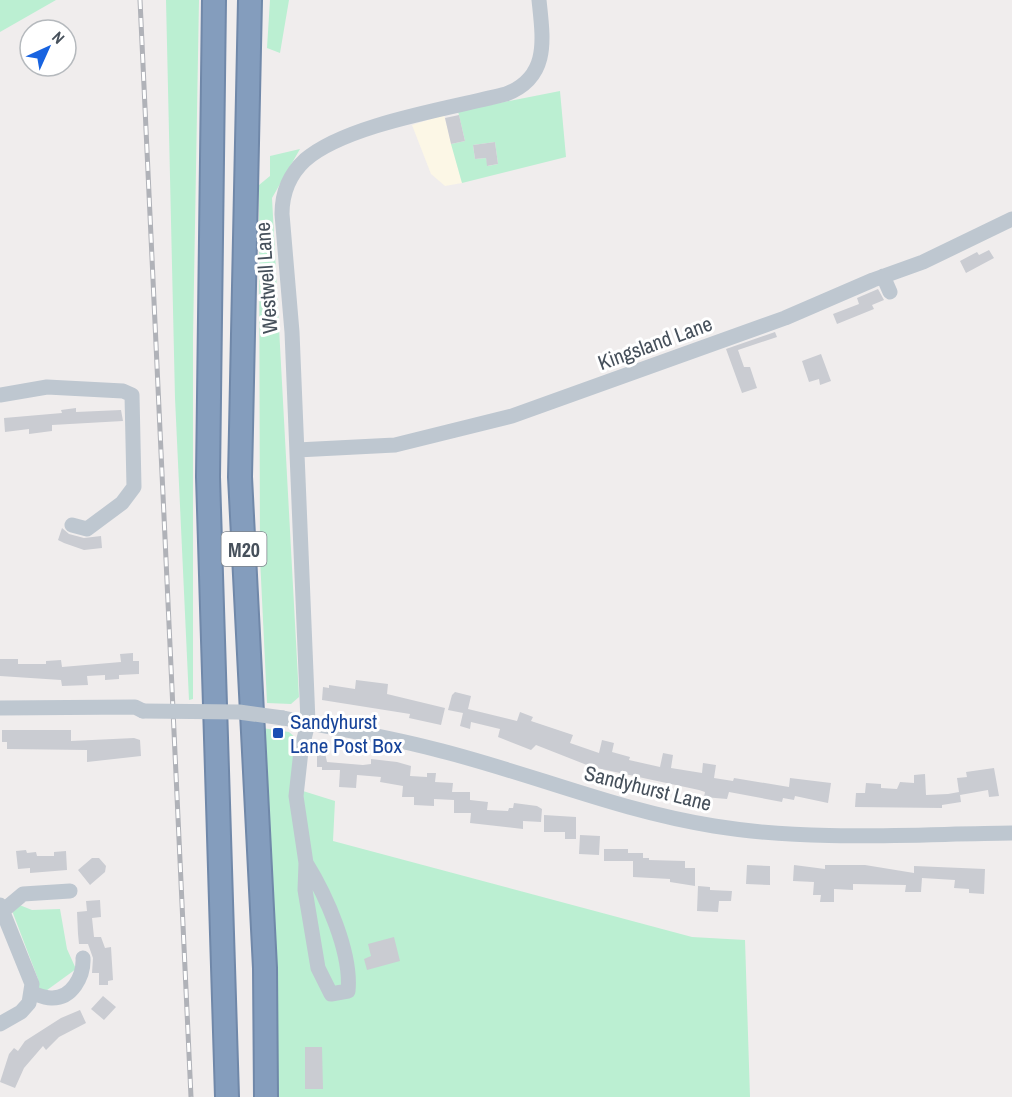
<svg xmlns="http://www.w3.org/2000/svg" width="1012" height="1097" font-family="'Archivo Narrow',sans-serif">
<rect width="100%" height="100%" fill="#f0eded"/>
<path fill="#fcf7e6" d="M444,115L462,183L445,186L431,174L412,125Z"/>
<path fill="#bbefd2" fill-rule="evenodd" d="M0,0H56L0,32Z
M166,0H199L193,338V699L189,700L175,398Z
M270,0H289L280,53L267,48Z
M560,91L566,157L462,183L451,144L465,141L458,111ZM495,142L498,164L488,166L486,158L475,159L473,145Z
M300,149L272,198L299,697L291,704L267,703L260,558L259,185L270,176V156Z
M262,728L289,732L307,748L303,791L335,801L333,841L692,937L745,940L750,1097H274Z
M17,904L32,910L60,909L67,949L76,969L43,993L39,992L38,979L11,908Z"/>
<path fill="#caccd2" d="M459,115L465,141L451,144L445,118Z
M495,142L498,164L487,166L486,158L475,159L473,145Z
M989,250L994,258L966,273L960,261L977,252L979,255Z
M878,289L884,300L872,305L874,309L837,324L833,314L859,304L857,298Z
M775,332L777,337L738,350L744,367H750L757,388L742,393L726,349Z
M821,354L831,381L820,385L819,379L809,382L802,361Z
M76,408V412L121,410L123,421L52,425V431L29,434V429L5,432L4,418L62,413L61,410Z
M62,528L69,534L84,538L101,536L102,548L84,550L64,543L58,540Z
M133,653V661H139V674L119,675V679L105,680V675L87,676L88,685L62,686L61,680L0,676V659H18V664H46V661L61,660L62,667L121,662L120,654Z
M356,680L388,684L387,694L445,708L441,725L409,718L410,714L322,700L323,687L329,688V685L355,689Z
M455,692L471,696L468,709L517,721L520,712L533,717L531,721L573,735L570,743L599,753L602,740L614,743L612,752L630,757L629,760L660,767L663,753L673,755L671,768L702,773L703,763L716,765L714,778L733,781L734,778L789,787L790,778L831,783L828,803L795,796L794,800L783,798L782,802L729,792L727,799L704,797L705,792L699,790L592,767L536,745L531,750L498,737L500,729L471,722L470,729L460,726L463,713L448,710L452,695Z
M2,730H71V741L134,738L140,740L141,756L87,762V750L7,749V742H2Z
M317,753H325L327,762L363,765L371,764V759L397,762L411,766L410,776L427,777V773H436L435,782L453,783L452,792H470V800L488,802L487,810L508,811L509,808H513L514,803L537,806L542,809L541,822L523,821V829L470,823L471,813H454V800L434,799V806L414,805V797H402L403,786L380,782L381,777L357,775L356,788L339,787L340,770H322V767H317Z
M994,768L999,796L989,797L988,790L960,795L961,802L942,805V808L855,807L856,793H865L866,783L881,784V788L897,789L900,782L914,783V775L925,774L926,795L948,794L959,792L957,778L967,777L966,772Z
M544,815L576,817V839H565V832H544Z
M580,835L600,836L599,855L579,854Z
M604,849H628V853H643V858H649V860L685,861V868H695V886L670,882V879L633,877V861H604Z
M26,850L27,853L36,852L37,856H54V852L66,851L67,870L30,873V868L18,869L16,851Z
M92,858H99L106,866L105,872L90,885L78,870Z
M747,865L770,866V885L746,884Z
M794,865L825,869V865H865L914,873V866L985,869L984,894L969,893V889L954,888L955,880L922,878L921,892H905L906,885L853,884V890L834,889V902H820L821,895H813L814,882L793,881Z
M698,886L710,887V890L732,891L731,901H719L718,912L697,911Z
M100,900L101,917L92,918L94,937H101L105,948L111,947L113,980L108,981V985H99V973H92L93,958L88,944H79L78,934L77,912L87,911L86,901Z
M394,937L400,961L367,970L364,959L371,956L368,944Z
M103,996L116,1007L104,1020L91,1009Z
M80,1010L86,1023L59,1037L46,1050L43,1046L24,1068L15,1088L0,1082L9,1054L14,1048L18,1051L25,1041L61,1018Z
M305,1047H322L323,1089H305Z"/>
<g fill="none" stroke-linecap="round" stroke-linejoin="round">
<defs>
<path id="highway" d="M214,0L208,477L227,1097
M250,0L240,477L265,968L266,1097"/>
</defs>
<use href="#highway" stroke="#7088a9" stroke-width="26"/>
<path stroke="#bec7d0" stroke-width="15" d="M883,276L890,292
M0,395L47,387L123,391L132,395L134,487L122,503L87,529L72,525
M297,450L395,445L512,416L785,318L873,280L923,262L1012,219
M0,708L135,707L143,711
M283,718C334,728 385,736 434,749C528,772 618,811 714,826C812,842 913,834 1012,833
M306,863C326,895 352,953 348,991L331,994L318,968L305,890L306,863L296,796L301,751L308,723L307,697L292,332L282,214C282,193 290,174 305,160C346,124 452,108 506,94C550,77 543,39 539,0
M0,905L32,984L29,1003L21,1012L0,1024
M4,910L23,894L70,891
M32,993C38,995 45,998 51,998C72,999 84,976 83,958"/>
<use href="#highway" stroke="#849dbd" stroke-width="22"/>
<defs>
<path id="rail" d="M140,0L191,1097"/>
</defs>
<use href="#rail" stroke="#b0b2b8" stroke-width="5"/>
<use href="#rail" stroke="#fff" stroke-width="3" stroke-dasharray="9" stroke-linecap="butt"/>
<path stroke="#bec7d0" stroke-width="15" d="M143,711L239,712L283,718"/>
</g>
<rect fill="#1a4fb4" stroke="#fff" stroke-width="2" x="272" y="727" width="12" height="12" rx="3"/>
<g text-anchor="middle" dominant-baseline="central" stroke-width="6" stroke-linejoin="round" paint-order="stroke">
<rect fill="#fff" stroke="#7e848c" stroke-width="1.5" x="221.5" y="532" width="45" height="34" rx="4.5"/>
<g font-size="20" font-weight="bold" fill="#46505b">
<text x="244" y="549">M20</text>
</g>
<g font-size="21" fill="#46505b" stroke="#fff">
<text transform="translate(266 278) rotate(-94)">Westwell Lane</text>
<text transform="translate(655 343) rotate(-20)">Kingsland Lane</text>
<text transform="translate(648 788) rotate(14)">Sandyhurst Lane</text>
</g>
<g font-size="21" fill="#164399" stroke="#fff" text-anchor="start">
<text x="290" y="721">Sandyhurst<tspan x="290" dy="24">Lane Post Box</tspan></text>
</g>
</g>
<g transform="translate(48 48) rotate(45)"><circle r="28" fill="#ffffff" stroke="#b5b9bd" stroke-width="1.5"/>
<path d="M0-4.5L10 22L0 15L-10 22Z" fill="#1863e0"/>
<text y="-9" font-size="16" font-weight="bold" text-anchor="middle" fill="#46505b">N</text>
</g>
</svg>
